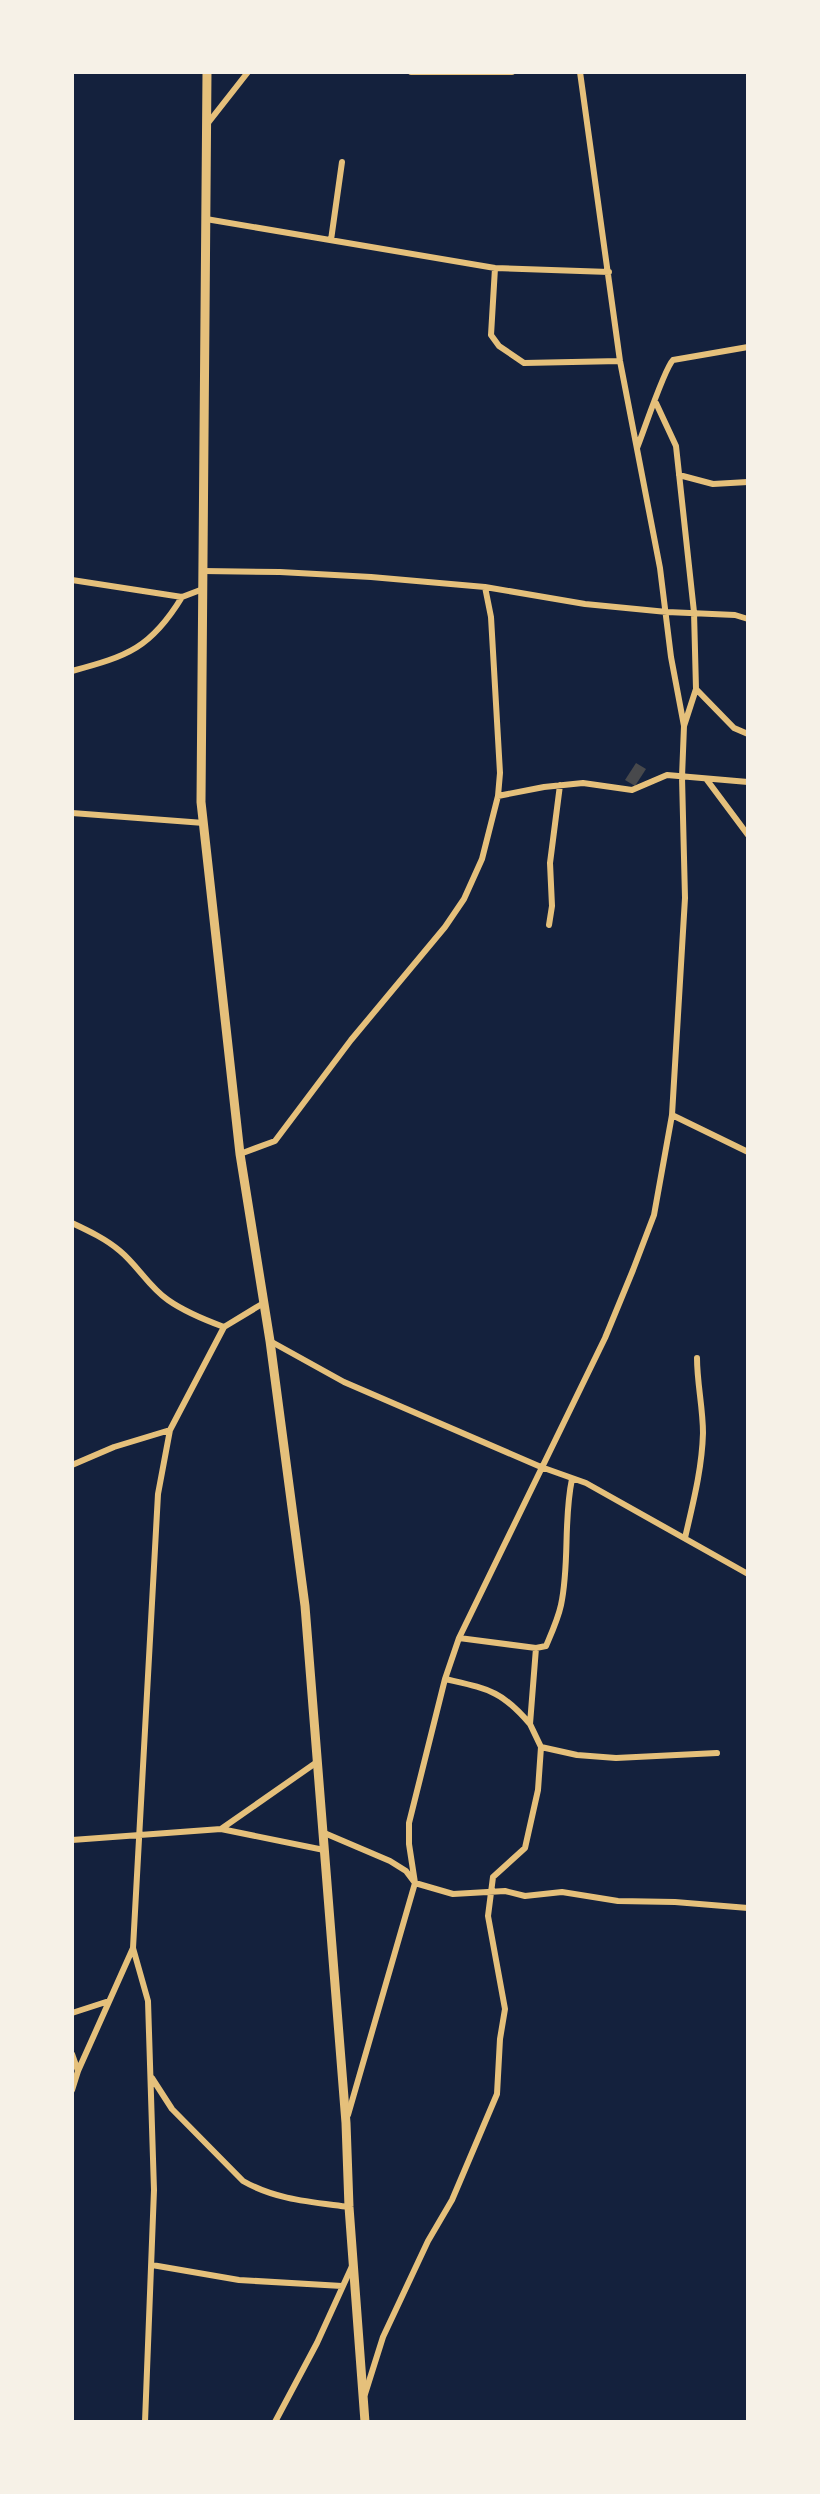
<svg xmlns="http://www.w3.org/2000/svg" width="820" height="2494" font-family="Cabin,sans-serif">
<rect width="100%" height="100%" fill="#14213d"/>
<path fill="#48494c" d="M636,763L646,769L635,786L625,780Z"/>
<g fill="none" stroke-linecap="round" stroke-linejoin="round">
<path stroke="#e5c07b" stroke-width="6" d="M411,72H512
M208,123L248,72
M206,219L495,268L609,272
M331,240L342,162
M495,268L491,335L499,346L524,363L620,361
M656,403L676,446L694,612L696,689L684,726
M637,448C644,431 664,369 673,360L748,347
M679,475L713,484L748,482
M203,571L280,572L371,577L485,587L585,604L667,612L735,615L748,619
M72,580L182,597L203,589
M72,671C128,656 151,648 182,597
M696,689L734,728L748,734
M707,780L748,835
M498,796L544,787L583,783L632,790L667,775L748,782
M72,813L204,823
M549,925L552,906L550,863L560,785
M672,1115L748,1152
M240,1154L275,1141L351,1040L445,927L464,899L482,859L498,796L500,773L491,617L485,587
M72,1223C89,1231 106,1239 120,1251C138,1266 149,1287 168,1300C185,1312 205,1320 224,1327
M270,1341L344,1382L541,1467L586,1483L748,1574
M72,1465L114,1447L170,1430
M685,1538C693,1503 702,1469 703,1433C703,1408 697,1383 697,1358
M459,1638L536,1648L546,1646C552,1632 558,1619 561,1605C570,1563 563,1521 572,1479
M445,1679C488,1689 501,1690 530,1724
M541,1747L577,1755L616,1758L717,1753
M221,1829L317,1762
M322,1832L390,1861L406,1871L415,1883L453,1894L505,1891L525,1896L562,1892L618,1901L675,1902L748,1908
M72,1840L221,1829L324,1850
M72,2013L109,2001
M72,2054L78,2071
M152,2078L172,2109L243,2181C276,2200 312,2202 349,2207
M72,2090L78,2071L133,1948
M348,2115L415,1883L409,1844V1823L445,1679L459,1638L605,1338L633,1270L654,1215L672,1115L685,898L682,777L684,726L671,657L660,568L620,361L580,72
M152,2265L239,2280L342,2286
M365,2394L383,2337L428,2241L452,2200L497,2094L500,2039L505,2009L488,1916L493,1877L525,1848L538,1790L541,1747L530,1724L536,1648
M145,2422L154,2190L148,2001L133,1948L158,1494L170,1430L224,1327L262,1304
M275,2422L317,2343L353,2264"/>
<path stroke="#e5c07b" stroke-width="9" d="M207,72L201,802L240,1154L270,1341L305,1606L346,2123L349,2207L365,2422"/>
</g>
<rect width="820" height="2494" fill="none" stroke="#f6f1e7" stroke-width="148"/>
</svg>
